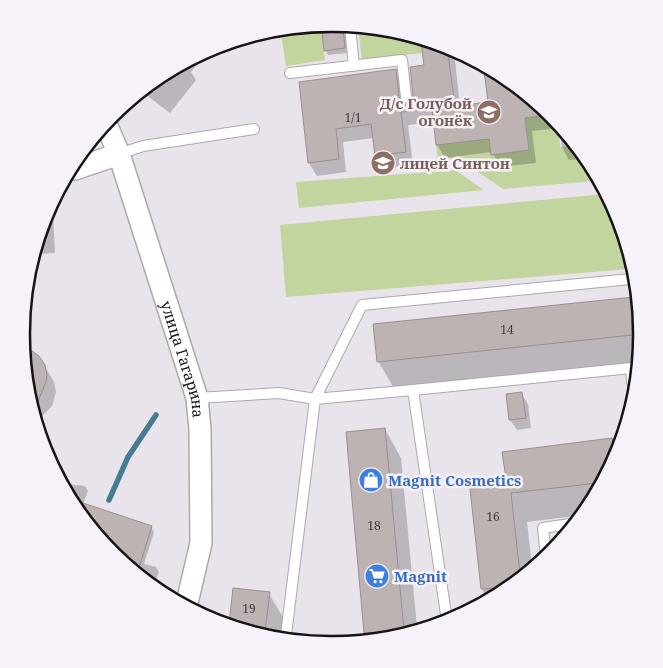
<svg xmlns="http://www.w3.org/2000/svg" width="663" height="668" font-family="'Noto Serif',serif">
<rect width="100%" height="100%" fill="#e9e4eb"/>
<path fill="#c2d59e" d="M332,24L345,26V29L322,32L325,60L286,66L281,34Z
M358,29L421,42L422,53L362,60Z
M505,112L491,154L529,150L525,118L551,115L558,125L560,147L572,146L595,181L503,189L457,158L438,159L436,145L467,142L465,117Z
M455,170L484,190L299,208L296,182Z
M604,194L618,216L629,269L286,297L280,225Z"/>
<path fill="#0003" d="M343,31L346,36L347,53L328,55L325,50Z
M423,42L450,47L454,50L460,107L489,103L485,71L551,115L580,159L569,160L562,147L560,128L532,131L536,163L500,167L492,152L445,158L437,145L435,122L408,125L413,165L384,169L376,156L374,138L343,142L346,172L317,176L309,163L301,83L395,70L403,83L405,105H408L413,101L425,66Z
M208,51L191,72L196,80L170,113L145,94Z
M50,207L53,212L55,253L37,254L45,215Z
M635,298L642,334L636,365L395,390L378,361L374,325Z
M24,349L44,365L54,382L56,392L52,406L43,415L38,417Z
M521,393L528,404L531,428L517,430L510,420Z
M385,429L401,458L417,627L367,637L365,633L347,433Z
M611,440L618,453L576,516L527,522L532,566L486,596L482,589L508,486Z
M66,484L85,486L88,491L83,504L151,527L154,532L144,564L156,567L159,572L155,582L112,553L105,543H116L102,538Z
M269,594L286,622L284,635L230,624Z"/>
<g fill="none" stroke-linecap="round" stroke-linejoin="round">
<path stroke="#447c91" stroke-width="5.5" d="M109,500L128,457L156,415"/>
</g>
<path fill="#bdb3b2" stroke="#998f8e" d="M343,29L345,48L324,51L322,32Z
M421,42L447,47L455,106L488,102L484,70L551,115L525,118L529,150L491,155L489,139L436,145L432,109L401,112L406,152L375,156L371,124L336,129L339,159L308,163L299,82L396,69L399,98L403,103L407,104L412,100L413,97L410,67L424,65Z
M634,297L642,334L377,362L373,324Z
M23,344L39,356L45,365L47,375L46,382L36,406Z
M522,392L526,418L509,420L506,394Z
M385,428L404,630L364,633L346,432Z
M612,438L615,458L598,483L511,493L520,574L500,588L481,589L470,489L507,485L502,452Z
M77,501L152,526L138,571L112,553Z
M233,588L270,592L265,631L229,624Z"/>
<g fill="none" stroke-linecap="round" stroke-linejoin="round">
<defs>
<path id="service" d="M350,27L354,66
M290,73L402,60L406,97
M119,154L143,146L254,129
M413,390L631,368L632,382
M197,398L279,393L315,399L413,390L447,621
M546,557L543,528L570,524
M286,635L315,399L362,305L631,279"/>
<g id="minor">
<path id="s1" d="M106,124L119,154L197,398L200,429L201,543L187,603"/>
<path d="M75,169L119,154"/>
</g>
</defs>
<use href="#service" stroke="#ada7ae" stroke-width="12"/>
<use href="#minor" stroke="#ada7ae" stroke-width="24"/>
<use href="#service" stroke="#fff" stroke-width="10"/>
<use href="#minor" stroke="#fff" stroke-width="21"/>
</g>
<defs>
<symbol id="school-disc" viewBox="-11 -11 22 22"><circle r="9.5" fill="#8d6e63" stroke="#f7f1f9"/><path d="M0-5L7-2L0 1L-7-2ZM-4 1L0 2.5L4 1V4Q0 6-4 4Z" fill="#fff"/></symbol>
<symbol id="shop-disc" viewBox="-11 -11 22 22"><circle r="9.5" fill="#3f7fe0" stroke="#f7f1f9"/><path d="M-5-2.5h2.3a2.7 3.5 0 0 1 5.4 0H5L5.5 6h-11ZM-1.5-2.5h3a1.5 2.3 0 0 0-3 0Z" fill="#fff"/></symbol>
<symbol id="supermarket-disc" viewBox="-11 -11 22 22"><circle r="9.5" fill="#3f7fe0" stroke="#f7f1f9"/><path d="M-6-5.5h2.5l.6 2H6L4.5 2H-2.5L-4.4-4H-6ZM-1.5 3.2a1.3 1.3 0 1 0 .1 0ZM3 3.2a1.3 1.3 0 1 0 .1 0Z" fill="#fff"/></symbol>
</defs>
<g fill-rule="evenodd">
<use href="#school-disc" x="475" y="98" width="28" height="28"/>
<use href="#school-disc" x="369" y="149" width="28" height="28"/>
<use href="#shop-disc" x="357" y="466" width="28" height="28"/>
<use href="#supermarket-disc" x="363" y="562" width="28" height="28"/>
</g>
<g text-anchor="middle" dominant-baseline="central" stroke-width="5" stroke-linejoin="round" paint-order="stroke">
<g font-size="12" fill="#403c3e">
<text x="353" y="117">1/1</text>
<text x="507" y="329">14</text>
<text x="493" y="516">16</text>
<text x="374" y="525">18</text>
<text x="249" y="608">19</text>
</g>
<g font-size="15" font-weight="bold" fill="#785e54" stroke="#f7f1f9" text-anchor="end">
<text x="472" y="103">Д/с Голубой<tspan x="472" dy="17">огонёк</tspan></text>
<text x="400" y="163" text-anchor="start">лицей Синтон</text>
</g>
<g font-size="15" fill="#161417" stroke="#f7f1f9">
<text stroke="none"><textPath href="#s1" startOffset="248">улица Гагарина</textPath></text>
</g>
<g font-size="15" font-weight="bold" fill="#366cbe" stroke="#f7f1f9" text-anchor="start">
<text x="388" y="480">Magnit Cosmetics</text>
<text x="394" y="576">Magnit</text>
</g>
</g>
<path d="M0 0H663V668H0ZM331 32H332A301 301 0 0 1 633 333V335A301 301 0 0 1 332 636H331A301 301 0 0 1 30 335V333A301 301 0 0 1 331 32Z" fill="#f7f1f9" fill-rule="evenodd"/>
<path fill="none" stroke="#161417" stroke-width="2.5" d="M331 32H332A301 301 0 0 1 633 333V335A301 301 0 0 1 332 636H331A301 301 0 0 1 30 335V333A301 301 0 0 1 331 32Z"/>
</svg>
